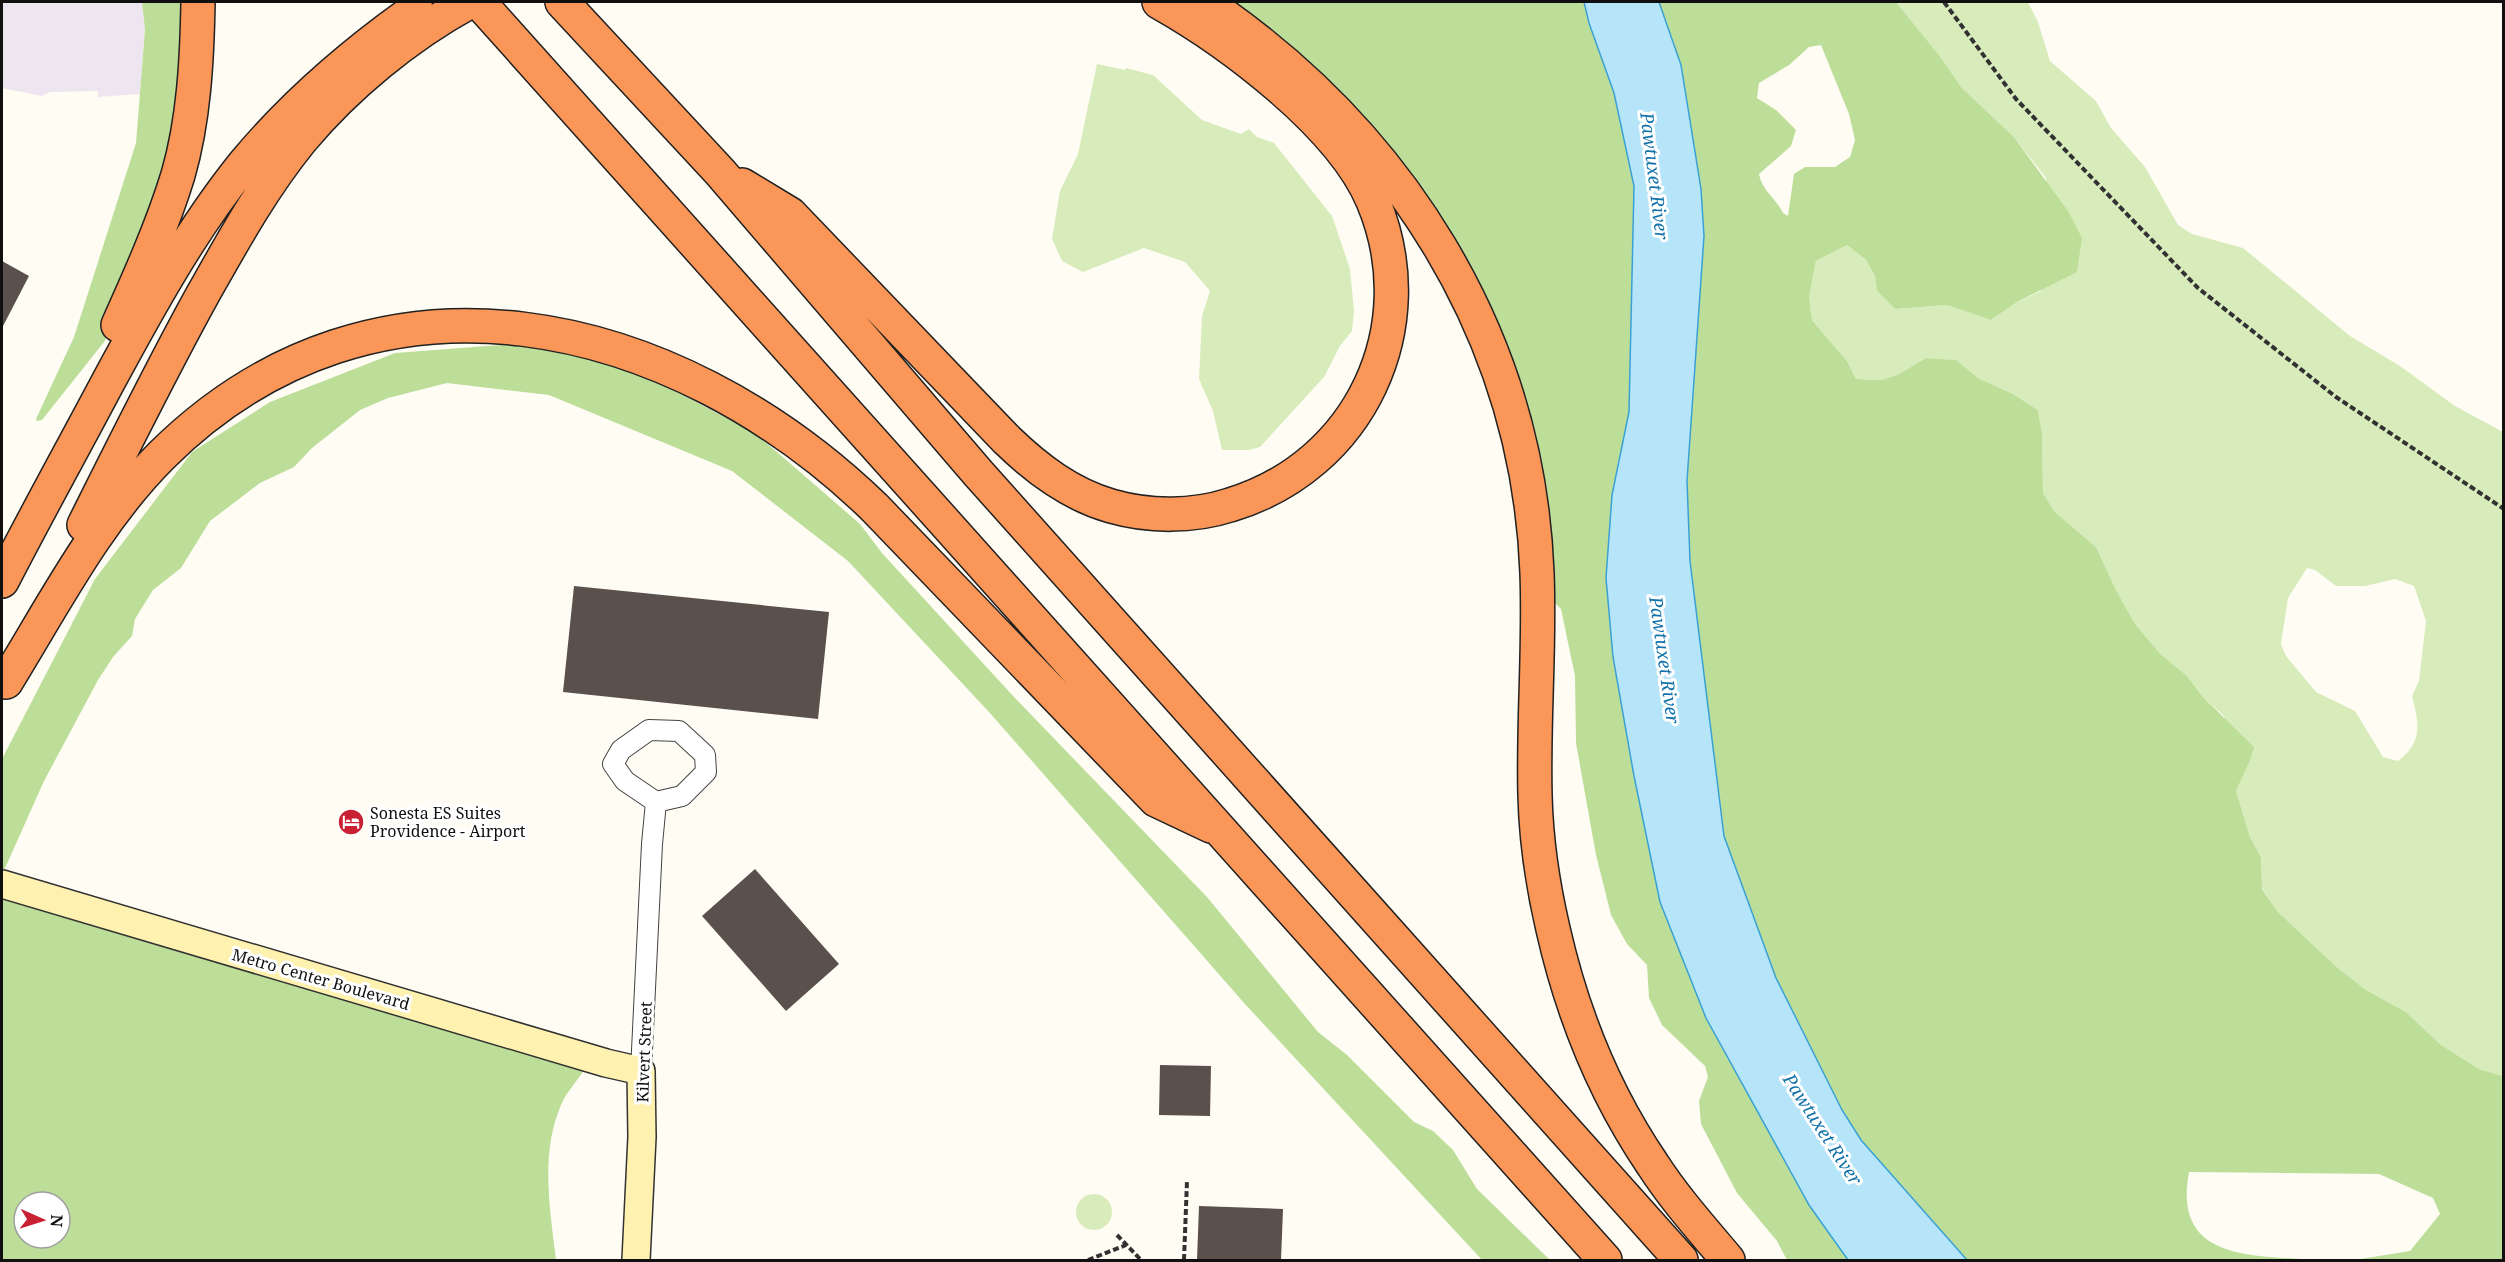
<svg xmlns="http://www.w3.org/2000/svg" width="2505" height="1262" font-family="'Noto Serif',serif">
<rect width="100%" height="100%" fill="#fffcf4"/>
<path fill="#ede5ef" d="M2,2H142L145,29L140,94L98,97V91L50,92L42,96L2,88Z"/>
<path fill="#d8ecbb" fill-rule="evenodd" d="M1896,2H2028L2038,22L2050,61L2096,101L2111,128L2145,167L2178,225L2192,234L2243,248L2350,336L2400,366L2455,406L2503,432V1076L2479,1069L2441,1045L2406,1012L2366,990L2339,969L2278,912L2262,888L2261,857L2250,837L2236,791L2249,763L2223,715L2203,697L2187,676L2160,655L2135,624L2116,590L2096,547L2055,512L2043,493L2042,433L2038,410L2013,394L1978,378L1955,360L1926,358L1899,374L1882,380L1856,379L1847,361L1812,320L1809,297L1816,261L1847,245L1866,260L1875,276L1877,291L1895,309L1947,305L1991,320L2017,302L2041,291L2046,178L2014,137L1962,88L1939,55ZM2307,568L2315,570L2336,586H2365L2395,579L2414,586L2426,621L2419,681L2412,696C2419,723 2423,742 2398,761L2383,757L2355,711L2316,692L2286,656L2281,644L2288,598Z
M1097,64L1125,70L1126,68L1153,75L1202,120L1241,134L1249,129L1257,137L1274,143L1332,216L1350,269L1354,311L1352,331L1340,346L1324,377L1260,447L1249,450H1222L1213,411L1199,379L1202,316L1210,291L1185,262L1144,248L1083,272L1062,261L1052,239L1060,191L1078,154Z
M1076 1212a18 18 0 1 1 36 0a18 18 0 1 1-36 0Z"/>
<path fill="#bdde99" fill-rule="evenodd" d="M142,2H192L184,118L122,309L104,342L42,420L37,421L36,419L74,337L136,143L145,30Z
M1218,2H1584L1589,23L1614,93L1634,186L1629,412L1612,495L1606,578L1613,657L1634,776L1660,902L1809,1205L1848,1260H1787L1777,1241L1737,1193L1701,1124L1699,1101L1708,1077L1705,1066L1662,1025L1649,998L1647,965L1627,944L1611,915L1596,855L1576,743L1575,676L1561,609L1554,602V573L1528,433L1464,263Z
M1659,2H1896L1939,55L1962,88L2014,137L2068,211L2082,238L2077,272L2017,302L1991,320L1947,305L1895,309L1877,291L1875,276L1866,260L1847,245L1816,261L1809,297L1812,320L1847,361L1856,379L1882,380L1899,374L1926,358L1956,360L1978,378L2013,394L2038,410L2042,433L2043,493L2055,512L2096,547L2116,590L2135,624L2160,654L2187,676L2203,697L2254,747L2249,763L2236,791L2250,837L2261,857L2262,889L2278,912L2339,969L2366,990L2406,1012L2441,1045L2479,1069L2503,1076V1260H2354L2410,1251L2440,1214L2433,1198L2379,1174L2189,1172C2172,1262 2254,1255 2317,1260H1967L1861,1140L1842,1110L1776,978L1724,836L1690,561L1687,481L1704,236L1701,189L1681,65ZM1821,45L1849,114L1855,140L1850,157L1835,167H1805L1794,174L1788,216L1783,213C1776,198 1762,191 1759,174L1791,146L1796,130L1776,110L1757,98L1759,83L1789,65L1809,47Z
M541,342L596,354L675,391L755,433L860,524L882,553L1014,697L1207,897L1318,1032L1347,1055L1414,1122L1433,1131L1453,1150L1477,1189L1550,1260H1482L1245,1004L989,712L848,561L732,471L549,395L447,383L388,398L360,410L312,448L294,467L260,483L210,521L181,568L153,590L135,619L132,636L113,657L98,680L44,781L2,875V759L95,579L192,452L270,402L395,353Z
M2,887L584,1070C577,1081 566,1093 561,1105C540,1154 550,1209 556,1260H2ZM24,1202H60V1238H24Z"/>
<path fill="#b6e5f9" stroke="#39a1d4" stroke-width="1.5" d="M1584,2H1659L1681,65L1701,189L1704,236L1687,481L1690,561L1724,836L1776,978L1842,1110L1861,1140L1967,1260H1848L1809,1205L1706,1018L1660,902L1634,776L1613,657L1606,578L1612,495L1629,412L1634,186L1614,93L1589,23Z"/>
<path fill="#5a504c" d="M2,261L29,276L2,328Z
M574,586L829,612L818,719L563,692Z
M755,869L839,964L786,1011L702,916Z
M1160,1065L1211,1066L1210,1116L1159,1115Z
M1199,1206L1283,1209L1281,1260H1197Z"/>
<g fill="none" stroke-linecap="round" stroke-linejoin="round">
<defs>
<path id="street" d="M641,1071L652,844L656,802L682,796L706,772L705,755L679,731L649,730L621,750L613,764L625,781L656,802"/>
<path id="secondary" d="M2,884L606,1063L641,1071L642,1137L636,1260"/>
<path id="highway" d="M479,2L1605,1260
M562,2L720,172L978,473L1681,1260
M1205,2C1398,133 1528,334 1537,573C1540,647 1533,721 1535,795C1536,839 1543,886 1553,929C1572,1013 1604,1093 1653,1165C1675,1199 1702,1229 1728,1260
M742,185L790,214L1007,440C1037,469 1070,494 1111,506C1149,517 1193,517 1230,505C1360,466 1426,327 1373,201C1341,125 1230,42 1159,2
M118,325C140,276 162,227 178,175C194,120 197,59 198,2
M84,525C123,447 161,370 203,294C233,241 262,188 301,140C346,86 407,36 469,2
M2,581C36,515 72,450 107,384C148,308 190,231 244,164C294,104 352,54 416,9
M6,682C54,604 97,520 161,456C376,242 675,315 874,507L1156,800L1211,826"/>
</defs>
<use href="#street" stroke="#434343" stroke-width="22"/>
<use href="#secondary" stroke="#323232" stroke-width="30"/>
<use href="#highway" stroke="#212121" stroke-width="36"/>
<path stroke="#323232" stroke-width="4" stroke-dasharray="6 3" stroke-linecap="butt" d="M1944,2L2016,99L2198,288L2336,397L2504,509
M1117,1235L1141,1260
M1088,1260L1126,1245
M1184,1260L1187,1181"/>
<use href="#street" stroke="#fff" stroke-width="20"/>
<use href="#secondary" stroke="#fff1af" stroke-width="27"/>
<use href="#highway" stroke="#fa9657" stroke-width="33"/>
</g>
<defs>
<symbol id="hotel-disc" viewBox="-11 -11 22 22"><circle r="9.5" fill="#c92034" stroke="#fff"/><path d="M-6-4.5h1.5V1H6V5H4.5V3h-9V5H-6ZM-4 0a1.8 1.8 0 1 1 3.6 0ZM.5 0V-2.5h3Q6-2.5 6 0Z" fill="#fff"/></symbol>
</defs>
<g fill-rule="evenodd">
<use href="#hotel-disc" x="336" y="807" width="30" height="30"/>
</g>
<g text-anchor="middle" dominant-baseline="central" stroke-width="6" stroke-linejoin="round" paint-order="stroke">
<g font-size="16" fill="#101010" stroke="#fff" text-anchor="start">
<text x="370" y="813">Sonesta ES Suites<tspan x="370" dy="18">Providence - Airport</tspan></text>
</g>
<g font-size="16" fill="#101010" stroke="#fff">
<text transform="translate(321 979) rotate(16)">Metro Center Boulevard</text>
<text transform="translate(644 1052) rotate(-88)">Kilvert Street</text>
</g>
<g font-size="18" font-style="italic" fill="#1272aa" stroke="#fff">
<text transform="translate(1655 176) rotate(83)">Pawtuxet River</text>
<text transform="translate(1665 660) rotate(82)">Pawtuxet River</text>
<text transform="translate(1823 1129) rotate(57)">Pawtuxet River</text>
</g>
</g>
<rect width="2505" height="1262" fill="none" stroke="#101010" stroke-width="6"/>
<g transform="translate(42 1220) rotate(93)"><circle r="28" fill="#ffffff" stroke="#9f9f9f" stroke-width="1.5"/>
<path d="M0-4.5L10 22L0 15L-10 22Z" fill="#c92034"/>
<text y="-9" font-size="16" font-weight="bold" text-anchor="middle" fill="#101010">N</text>
</g>
</svg>
